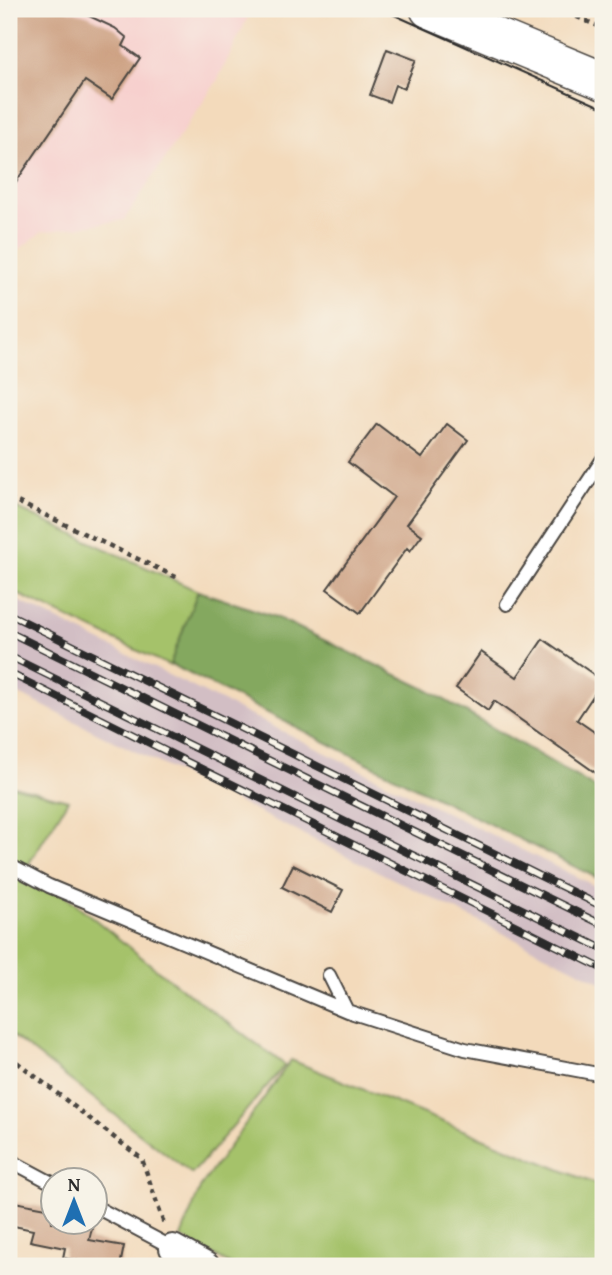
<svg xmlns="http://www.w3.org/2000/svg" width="612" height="1275" font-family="'Gentium Book Plus',serif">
<rect width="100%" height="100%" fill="#f7f3e8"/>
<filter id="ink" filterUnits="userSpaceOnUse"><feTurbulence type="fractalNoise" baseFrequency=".0143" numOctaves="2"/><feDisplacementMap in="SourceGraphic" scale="14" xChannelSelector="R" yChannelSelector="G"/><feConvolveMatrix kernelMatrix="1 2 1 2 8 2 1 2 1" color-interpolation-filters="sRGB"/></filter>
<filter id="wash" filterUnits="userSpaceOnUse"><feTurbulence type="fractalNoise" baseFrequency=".00686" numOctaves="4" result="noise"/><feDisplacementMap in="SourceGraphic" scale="28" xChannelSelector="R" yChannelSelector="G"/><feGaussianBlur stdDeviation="1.57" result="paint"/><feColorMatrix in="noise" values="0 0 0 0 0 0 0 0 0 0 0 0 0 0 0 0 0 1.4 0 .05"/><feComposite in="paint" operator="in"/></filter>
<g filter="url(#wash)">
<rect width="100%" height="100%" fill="#f3dabb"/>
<path fill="#f7d0ce" d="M9,9H252L217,81L124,220L42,232L9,257Z"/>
<path fill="#d2bec4" d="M9,596L603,890V983L9,689Z"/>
<path fill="#a5c26a" stroke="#68764a" stroke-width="2" d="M9,505L198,591L170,666L9,590Z
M9,785L68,800L28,865L156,969L285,1065L192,1174L9,1033Z
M291,1060L603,1187V1266H233L181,1237L201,1186Z"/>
<path fill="#84a85e" stroke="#586a44" stroke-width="2" d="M198,591L276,617L424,688L603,792V881L170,664Z"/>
<g id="blocks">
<path fill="#cda183" d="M9,9H64L87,15L115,28L127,38L123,46L140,58L112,99L85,81L9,192Z
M387,49L416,60L404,89L395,85L389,102L370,95Z
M377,424L422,458L447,424L468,440L407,524L422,535L410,551L407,548L360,613L327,589L394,497L348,462Z
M543,639L603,681L577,720L603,738V778L494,701L488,711L456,688L481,652L517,677Z
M293,865L343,890L332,912L282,887Z
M9,1201L52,1209V1222H66L92,1228L89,1240L124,1246L120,1266H105L63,1258L65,1248L30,1241L33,1230L9,1225Z"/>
</g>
</g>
<g filter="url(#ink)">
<use href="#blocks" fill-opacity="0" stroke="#494541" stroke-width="2"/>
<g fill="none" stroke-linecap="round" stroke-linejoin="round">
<defs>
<path id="service" d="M507,604L603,459
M9,865L49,886L347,1011
M329,975L347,1011L465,1049L603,1075
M9,1160L52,1183
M94,1206L173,1248"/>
<path id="minor" d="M173,1248L206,1266"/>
<path id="secondary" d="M429,9L603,81"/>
</defs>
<use href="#service" stroke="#494541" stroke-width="16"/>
<use href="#minor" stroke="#494541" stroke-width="30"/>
<use href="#secondary" stroke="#494541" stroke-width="40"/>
<path stroke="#494541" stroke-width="4.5" stroke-dasharray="5 5" stroke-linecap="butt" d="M558,9L603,28
M599,26L603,17
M9,498L178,578
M9,1056L142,1159L164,1224"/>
<use href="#service" stroke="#fff" stroke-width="12"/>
<use href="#minor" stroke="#fff" stroke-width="26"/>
<use href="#secondary" stroke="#fff" stroke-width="37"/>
<path stroke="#2b2b2b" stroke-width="2" d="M381,9L603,108"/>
<defs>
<path id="rail" d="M9,614L603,907
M9,632L603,925
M9,656L603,949
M9,673L603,969"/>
</defs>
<use href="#rail" stroke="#2b2b2b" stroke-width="8"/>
<use href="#rail" stroke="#f7f3e8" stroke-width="5" stroke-dasharray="16" stroke-linecap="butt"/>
</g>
</g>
<rect width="612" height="1275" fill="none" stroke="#f7f3e8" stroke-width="35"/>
<g transform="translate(74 1201)"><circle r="33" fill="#f7f3e8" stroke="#a5a39c" stroke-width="2"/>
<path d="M0-5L12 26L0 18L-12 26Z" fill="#1f6fb2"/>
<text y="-10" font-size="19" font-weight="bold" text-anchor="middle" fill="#2b2b2b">N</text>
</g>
</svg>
